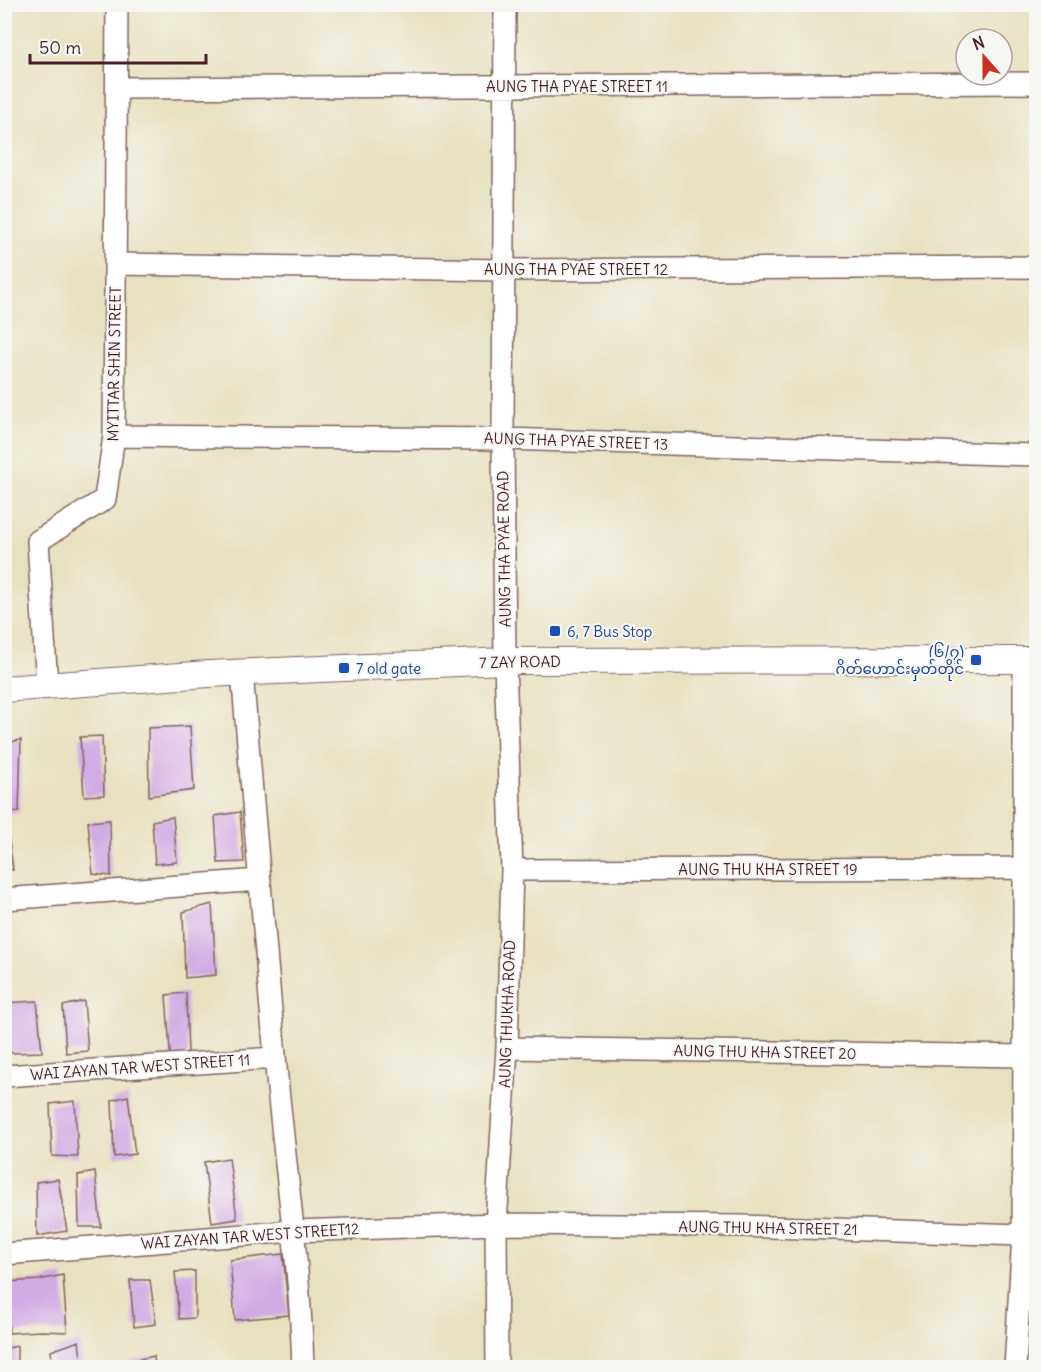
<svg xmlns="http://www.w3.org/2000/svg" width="1041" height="1372" font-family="Delius,'Noto Sans Myanmar',sans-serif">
<rect width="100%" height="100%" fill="#f6f6f2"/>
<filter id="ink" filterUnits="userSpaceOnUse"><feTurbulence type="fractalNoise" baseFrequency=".0167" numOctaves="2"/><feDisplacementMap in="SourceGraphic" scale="12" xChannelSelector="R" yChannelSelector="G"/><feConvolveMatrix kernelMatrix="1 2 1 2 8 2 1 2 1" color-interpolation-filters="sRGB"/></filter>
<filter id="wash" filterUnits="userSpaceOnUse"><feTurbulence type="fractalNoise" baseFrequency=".008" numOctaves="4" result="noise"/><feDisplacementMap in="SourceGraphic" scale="24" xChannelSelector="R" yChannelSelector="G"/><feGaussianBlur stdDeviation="1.35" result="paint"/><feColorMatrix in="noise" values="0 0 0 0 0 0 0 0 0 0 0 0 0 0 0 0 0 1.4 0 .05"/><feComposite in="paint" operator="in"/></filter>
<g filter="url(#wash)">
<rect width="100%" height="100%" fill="#e8e1c0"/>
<g id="blocks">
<path fill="#d1aae4" d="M190,726L194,790L149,796L148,728Z
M102,736L104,795L84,796L80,737Z
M21,740L19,812L4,813V743Z
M240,812L244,862L218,863L215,816Z
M173,817L177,862L155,864L152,821Z
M110,820L111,876L93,874L88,822Z
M7,826L13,870H4V827Z
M212,904L216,975L185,978L183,912Z
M186,993L188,1054L171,1065L166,995Z
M37,1001L42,1052L10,1053L4,1003Z
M84,1001L88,1051L66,1053L63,1006Z
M128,1096L135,1154L114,1157L112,1100Z
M75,1101L78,1157L52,1156L50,1104Z
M229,1158L237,1219L212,1223L204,1162Z
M95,1172L101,1227H79L78,1175Z
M58,1179L67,1231L37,1236L36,1182Z
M283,1254L289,1315L235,1320L230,1260Z
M195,1271V1318L179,1319L175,1272Z
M63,1275L67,1332L41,1331L9,1333L6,1282L39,1280Z
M130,1280H150L156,1324L134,1327Z
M79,1341L82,1368H53L51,1351Z
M17,1346V1368H4V1349Z
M154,1356L155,1368H131V1361Z"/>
</g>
</g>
<g filter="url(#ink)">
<use href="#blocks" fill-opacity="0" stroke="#81635f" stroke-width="1.5"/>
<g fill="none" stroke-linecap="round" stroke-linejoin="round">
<defs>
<path id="minor" d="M117,88L1036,83
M116,264L503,270L1036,267
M114,436L503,439L1036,455
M242,672C253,800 263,928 275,1056C284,1160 300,1263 303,1368
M47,686L38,541L105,499L114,436L117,4
M512,870L1024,868
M4,899L260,880
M507,1048L1024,1056
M4,1076L275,1058
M4,1254L294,1231L496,1224L741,1226L1023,1235L1036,1244
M497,1368L496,1224L507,1048L512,870L505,661L503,439L505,4
M1015,1368L1023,1235L1024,1056V659"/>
<path id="tertiary" d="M4,689L208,674L505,661L1036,660"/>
</defs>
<use href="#minor" stroke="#81635f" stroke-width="24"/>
<use href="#tertiary" stroke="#81635f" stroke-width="28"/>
<use href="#minor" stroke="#fff" stroke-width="21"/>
<use href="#tertiary" stroke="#fff" stroke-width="26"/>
</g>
</g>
<g fill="#1a4fb4" stroke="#f6f6f2" stroke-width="2">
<rect x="549" y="625" width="12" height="12" rx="3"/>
<rect x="970" y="654" width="12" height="12" rx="3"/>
<rect x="338" y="662" width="12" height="12" rx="3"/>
</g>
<g text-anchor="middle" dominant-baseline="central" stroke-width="4.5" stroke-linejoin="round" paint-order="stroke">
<g font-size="15" fill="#4a1f2b" stroke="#f6f6f2">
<text x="577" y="86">AUNG THA PYAE STREET 11</text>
<text x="576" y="269">AUNG THA PYAE STREET 12</text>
<text transform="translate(114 364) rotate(-89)">MYITTAR SHIN STREET</text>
<text transform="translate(576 441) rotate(2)">AUNG THA PYAE STREET 13</text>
<text transform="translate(504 549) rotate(-91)">AUNG THA PYAE ROAD</text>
<text transform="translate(520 662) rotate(-1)">7 ZAY ROAD</text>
<text x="768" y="869">AUNG THU KHA STREET 19</text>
<text transform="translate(507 1014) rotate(-88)">AUNG THUKHA ROAD</text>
<text transform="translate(765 1052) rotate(1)">AUNG THU KHA STREET 20</text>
<text transform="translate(140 1067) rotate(-4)">WAI ZAYAN TAR WEST STREET 11</text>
<text transform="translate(768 1228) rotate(1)">AUNG THU KHA STREET 21</text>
<text transform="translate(250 1236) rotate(-4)">WAI ZAYAN TAR WEST STREET12</text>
</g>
<g font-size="15" fill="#164399" stroke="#f6f6f2" text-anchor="start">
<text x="567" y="631">6, 7 Bus Stop</text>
<text x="964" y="651" text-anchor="end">(၆/၇)<tspan x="964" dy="17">ဂိတ်ဟောင်းမှတ်တိုင်</tspan></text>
<text x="356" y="668">7 old gate</text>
</g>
</g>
<rect width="1041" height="1372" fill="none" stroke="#f6f6f2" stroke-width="24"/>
<g transform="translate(984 57) rotate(339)"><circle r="28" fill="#f6f6f2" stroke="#b1a0a2" stroke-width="1.5"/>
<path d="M0-4.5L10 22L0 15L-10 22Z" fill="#c8321e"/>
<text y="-9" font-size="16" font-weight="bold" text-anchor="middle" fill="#4a1f2b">N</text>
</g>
<path d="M30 54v9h176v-9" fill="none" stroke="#4a1f2b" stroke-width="3"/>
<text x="39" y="54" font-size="18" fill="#4a1f2b" stroke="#f6f6f2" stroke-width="4.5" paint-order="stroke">50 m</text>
</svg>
